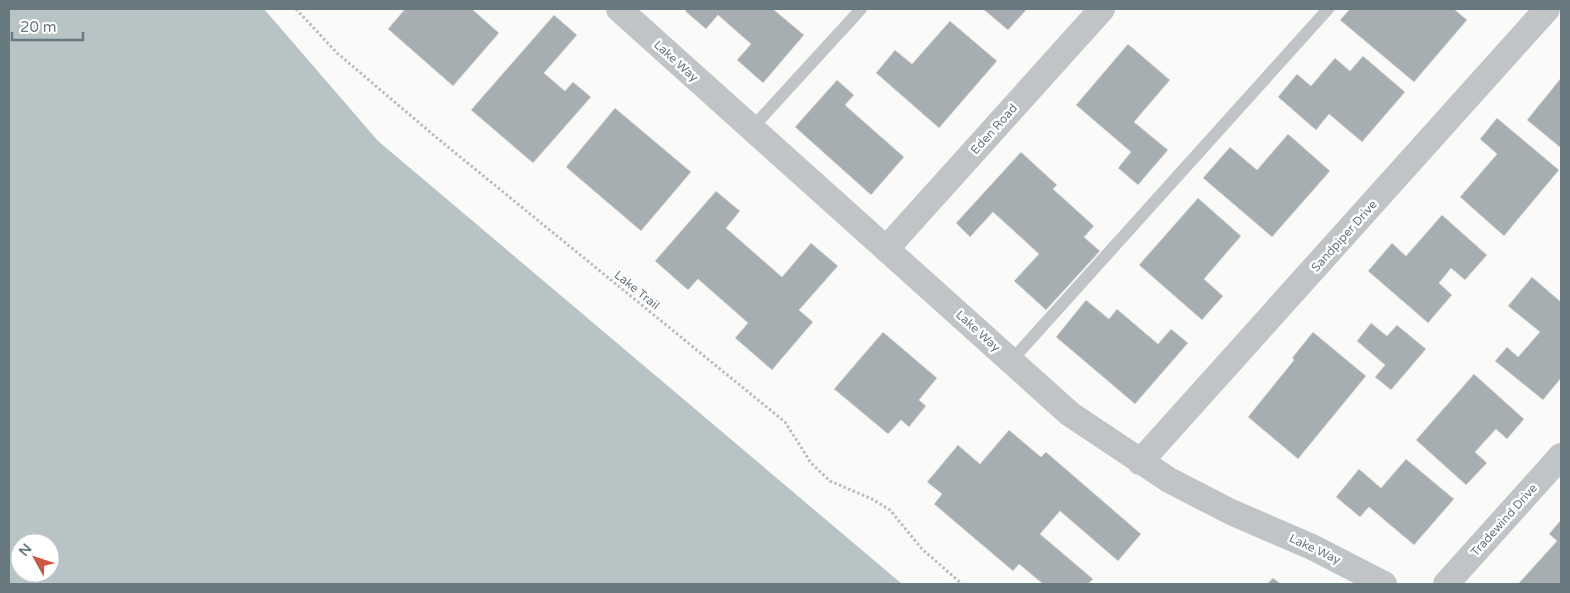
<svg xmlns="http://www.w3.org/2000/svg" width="1570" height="593" font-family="'Varela Round',sans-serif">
<rect width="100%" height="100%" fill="#fafaf8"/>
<path fill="#b8c3c6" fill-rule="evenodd" d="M9,9H264L378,141L902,584H9ZM20,543H50V573H20Z"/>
<path fill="#a6aeb2" stroke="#dcdcda" d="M405,9H472L499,33L453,86L388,29Z
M687,9H773L804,35L763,83L737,60L751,44L718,15L706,29L685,11Z
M983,9H1027L1008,30Z
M1350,9H1454L1467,20L1414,82L1340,20Z
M554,15L577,35L544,73L565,91L573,82L591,97L533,163L471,110Z
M950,21L997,61L939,128L876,73L895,50L912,64Z
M1128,44L1170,80L1134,122L1168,150L1138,185L1118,168L1131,152L1076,105Z
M1363,56L1405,92L1362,142L1329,114L1316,130L1278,97L1297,74L1311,86L1335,58L1350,71Z
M1561,78V148L1527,120Z
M837,80L854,95L845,105L904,157L871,195L795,127Z
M615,108L691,172L641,231L566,167Z
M1497,118L1559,170L1504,236L1460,197L1497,154L1480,139Z
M1288,134L1330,171L1272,237L1203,178L1230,147L1257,170Z
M1021,152L1057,185L1053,189L1094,226L1084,237L1100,251L1046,310L1014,281L1039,254L993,212L970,237L956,223Z
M716,191L740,211L726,228L782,277L811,243L838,266L799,310L813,322L772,370L735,338L748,323L698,279L688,290L655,261Z
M1198,198L1241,236L1204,279L1223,296L1202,320L1139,265Z
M1442,215L1487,255L1465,280L1451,268L1439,283L1452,295L1428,323L1368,271L1392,243L1406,256Z
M1532,277L1561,302V378L1543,400L1495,361L1507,347L1518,357L1540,332L1508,306Z
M1086,300L1109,319L1117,309L1158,344L1171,329L1188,343L1135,404L1056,337Z
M1371,323L1387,336L1397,325L1426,349L1391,390L1375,377L1385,365L1357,341Z
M883,332L937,378L919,400L926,406L909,427L901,420L888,434L834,389Z
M1313,332L1366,376L1298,459L1248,417L1294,360L1292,358Z
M1474,374L1524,419L1507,439L1496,429L1475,452L1487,463L1466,485L1416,440Z
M1009,430L1041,457L1046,452L1141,534L1118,561L1060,511L1040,534L1093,579L1088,584H1043L1019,564L1013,571L934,504L942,494L927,482L958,445L980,464Z
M1406,459L1454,499L1414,545L1369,507L1360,517L1336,497L1359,469L1381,488Z
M1561,520V584H1518L1557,541L1549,534Z
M1273,578L1281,584H1267Z"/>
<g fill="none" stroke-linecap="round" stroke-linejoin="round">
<path stroke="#babec0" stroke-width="3" stroke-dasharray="2.5 2.5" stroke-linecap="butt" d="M296,9L337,53L437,138L785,422L811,463L830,481L872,499L890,510L922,549L962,584"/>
<path stroke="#c0c4c7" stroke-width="12" d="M752,128L861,9
M1011,361L1328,9"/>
<path stroke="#c0c4c7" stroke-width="26" d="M619,9L1070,414L1169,480L1231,512L1312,547L1384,584
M886,249L1102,9
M1140,462L1547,9
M1446,584L1561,456"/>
</g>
<g text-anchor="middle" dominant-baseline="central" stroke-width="5" stroke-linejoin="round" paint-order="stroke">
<g font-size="12" fill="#68787f" stroke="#fff">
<text transform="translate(676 61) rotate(42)">Lake Way</text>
<text transform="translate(994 129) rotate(-48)">Eden Road</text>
<text transform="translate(1344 236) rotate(-48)">Sandpiper Drive</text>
<text transform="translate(637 290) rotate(39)">Lake Trail</text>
<text transform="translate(978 331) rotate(42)">Lake Way</text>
<text transform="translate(1504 520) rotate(-48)">Tradewind Drive</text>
<text transform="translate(1315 549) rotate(25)">Lake Way</text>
</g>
</g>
<rect width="1570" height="593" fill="none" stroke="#68787f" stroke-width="20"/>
<g transform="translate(35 558) rotate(310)"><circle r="24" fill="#ffffff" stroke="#c3c9cc"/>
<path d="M0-4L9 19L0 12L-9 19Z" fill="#ce5644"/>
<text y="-8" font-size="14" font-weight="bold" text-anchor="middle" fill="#68787f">N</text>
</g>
<path d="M12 32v8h71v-8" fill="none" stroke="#68787f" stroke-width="2.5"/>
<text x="20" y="32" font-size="15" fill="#68787f" stroke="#ffffff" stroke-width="4" paint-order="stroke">20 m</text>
</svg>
